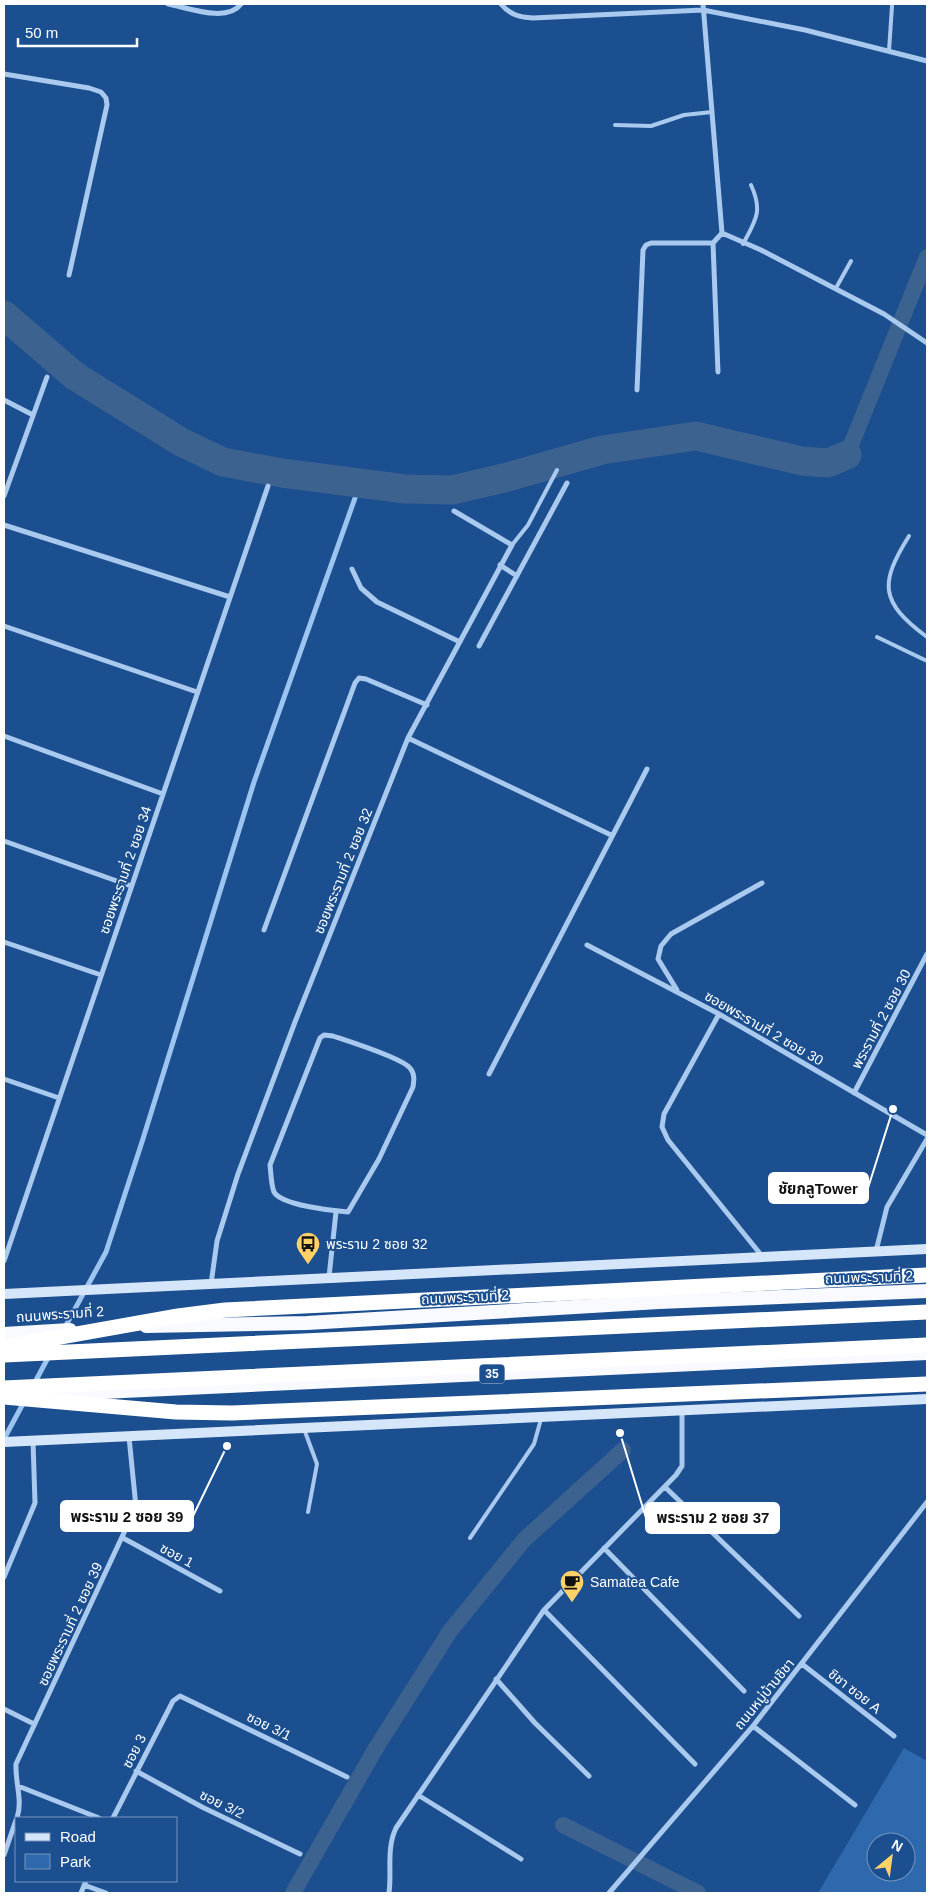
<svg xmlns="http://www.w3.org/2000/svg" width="931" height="1897" font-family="Helvetica,'Noto Sans Thai',sans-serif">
<rect width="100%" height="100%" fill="#1b4f8f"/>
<path fill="#2e69ad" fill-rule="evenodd" d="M904,1748L927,1761V1893H818ZM876,1842H906V1872H876Z"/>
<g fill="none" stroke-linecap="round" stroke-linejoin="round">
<path stroke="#9cc4f0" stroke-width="5" d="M64,1329L106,1252L142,1142L254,782L360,484
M34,1384L50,1354
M4,1439L25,1400"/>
<path stroke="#3c6290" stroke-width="16" d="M847,455L927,257
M563,1825L698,1893
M293,1893L376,1748L450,1631L524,1540L623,1450"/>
<path stroke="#3c6290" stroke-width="29" d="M4,315L75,376L181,442L223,462L282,473L405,489L452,490L504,478L602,450L696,436L802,461L828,463L847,455"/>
<path stroke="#a9c9ee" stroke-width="4" d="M889,51L892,6
M615,125L651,126L684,115L712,112
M743,244C756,220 763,211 751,185
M836,288L851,261
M909,536C879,584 880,602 927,637
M512,545L528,525L557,470
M877,637L927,661
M304,1429L317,1464L308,1512
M470,1538L534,1444L541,1419"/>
<path stroke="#a9c9ee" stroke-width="5" d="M168,4C189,8 227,23 241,4
M501,4C510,15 519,17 533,18L703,10L805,30L927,61
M703,4L722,233L713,243L718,372
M4,74L89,88L101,92L106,98L107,105L69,275
M722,233L761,250L884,314L927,343
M637,390L643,250L646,245L651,243H713
M4,400L33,415
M4,496L47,377
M4,525L230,597
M500,565L517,576
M352,569L361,588L377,602L460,642
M4,626L197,692
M479,646L567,483
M4,736L163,794
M408,738L611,835
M4,841L131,886
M264,930L355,683L359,678L366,679L427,705
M4,942L101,975
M587,945L719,1014L927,1135
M677,990L658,959L661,946L671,934L762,883
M719,1014L664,1114L662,1127L668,1140L762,1256
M324,1035L333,1036C348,1041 402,1058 410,1068C415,1074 414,1080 413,1087L379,1159L348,1212C333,1211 281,1205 274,1192C271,1184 271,1173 270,1165L320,1038Z
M489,1074L647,769
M4,1079L59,1098
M854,1093L927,954
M876,1251L887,1207L927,1139
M4,1261L268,486
M329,1277L336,1212
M211,1284L217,1241L238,1174L295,1022L408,738L512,545L454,511
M665,1487L799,1616
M123,1538L220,1591
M604,1548L744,1691
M4,1577L35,1503L33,1441
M544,1610L695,1764
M802,1664L894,1736
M496,1679L535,1723L589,1776
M4,1709L34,1724
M753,1726L855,1805
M136,1771L202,1807L300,1854
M18,1786L99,1818
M418,1795L521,1859
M17,1818C23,1800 15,1783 16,1764L136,1507L129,1437
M113,1818L173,1701L180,1696L347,1777
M4,1855L16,1820
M84,1885L106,1893
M81,1893L86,1881
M389,1893C392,1871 386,1849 396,1828L544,1610L676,1475L682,1466V1409
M609,1893L753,1726L927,1502"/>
<path stroke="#d6e6fa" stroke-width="10" d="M4,1294L927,1249
M4,1442L927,1399"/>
<path stroke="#f8faff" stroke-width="14" d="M146,1326L307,1323L659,1302L927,1291
M4,1334L70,1330
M39,1395L927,1353"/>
<path stroke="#fff" stroke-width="15" d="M4,1347L178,1316L225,1310L927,1275
M4,1355L927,1312
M4,1388L927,1345
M4,1397L176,1412L232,1413L927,1384"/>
</g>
<defs>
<symbol id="bus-pin" viewBox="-11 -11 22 30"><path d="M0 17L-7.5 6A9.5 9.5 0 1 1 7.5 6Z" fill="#ffd166" stroke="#1b4f8f"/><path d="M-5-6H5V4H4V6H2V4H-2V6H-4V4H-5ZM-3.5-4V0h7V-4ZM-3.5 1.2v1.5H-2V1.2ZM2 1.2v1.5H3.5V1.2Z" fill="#111"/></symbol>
<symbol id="cafe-pin" viewBox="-11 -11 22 30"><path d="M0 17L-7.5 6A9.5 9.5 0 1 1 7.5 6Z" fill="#ffd166" stroke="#1b4f8f"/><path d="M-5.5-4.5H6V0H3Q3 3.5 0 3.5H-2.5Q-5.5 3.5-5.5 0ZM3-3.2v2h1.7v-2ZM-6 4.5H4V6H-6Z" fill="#111"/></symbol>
</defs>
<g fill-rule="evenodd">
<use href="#bus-pin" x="294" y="1230" width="28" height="38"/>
<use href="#cafe-pin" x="558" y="1568" width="28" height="38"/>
</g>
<g text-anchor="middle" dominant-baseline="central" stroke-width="4" stroke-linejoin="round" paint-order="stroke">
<rect fill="#1b4f8f" stroke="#bbcadd" stroke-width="1" x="479.5" y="1364.5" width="25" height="19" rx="4"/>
<g font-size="12" font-weight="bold" fill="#fff">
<text x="492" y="1374">35</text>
</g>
<g font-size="14" fill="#fff" stroke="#1b4f8f">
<text transform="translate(125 870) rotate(-71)">ซอยพระรามที่ 2 ซอย 34</text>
<text transform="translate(343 871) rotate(-68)">ซอยพระรามที่ 2 ซอย 32</text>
<text transform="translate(881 1019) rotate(-62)">พระรามที่ 2 ซอย 30</text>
<text transform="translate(764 1028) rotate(30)">ซอยพระรามที่ 2 ซอย 30</text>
<text transform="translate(869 1277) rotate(-2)">ถนนพระรามที่ 2</text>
<text transform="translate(465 1297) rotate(-3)">ถนนพระรามที่ 2</text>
<text transform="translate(60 1314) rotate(-4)">ถนนพระรามที่ 2</text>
<text transform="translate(177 1555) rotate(28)">ซอย 1</text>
<text transform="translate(70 1624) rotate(-65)">ซอยพระรามที่ 2 ซอย 39</text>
<text transform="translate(855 1691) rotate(38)">ชิชา ซอย A</text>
<text transform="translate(764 1694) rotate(-51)">ถนนหมู่บ้านชิชา</text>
<text transform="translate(269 1726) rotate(26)">ซอย 3/1</text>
<text transform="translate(134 1751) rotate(-63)">ซอย 3</text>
<text transform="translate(222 1804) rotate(26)">ซอย 3/2</text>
</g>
<g font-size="14" fill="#fff" stroke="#1b4f8f" text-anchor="start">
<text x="326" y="1244">พระราม 2 ซอย 32</text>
<text x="590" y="1582">Samatea Cafe</text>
</g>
</g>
<path fill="none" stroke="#fff" stroke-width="2" d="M893 1109L868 1188M227 1446L193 1516M620 1433L646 1518"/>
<g fill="#fff" stroke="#1b4f8f" stroke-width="2">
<circle cx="893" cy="1109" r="5"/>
<circle cx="227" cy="1446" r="5"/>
<circle cx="620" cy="1433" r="5"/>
</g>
<g fill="#fff" stroke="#fff" stroke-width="2">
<rect x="769" y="1173" width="99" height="30" rx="5"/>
<rect x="61" y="1501" width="132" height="30" rx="5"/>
<rect x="646" y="1503" width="133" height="30" rx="5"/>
</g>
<g font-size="15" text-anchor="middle" font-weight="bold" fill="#111">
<text x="818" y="1194">ชัยกลูTower</text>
<text x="127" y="1522">พระราม 2 ซอย 39</text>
<text x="713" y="1523">พระราม 2 ซอย 37</text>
</g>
<rect width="931" height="1897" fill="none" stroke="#ffffff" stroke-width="10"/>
<rect x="15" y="1817" width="162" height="65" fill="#1b4f8f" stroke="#7695bc"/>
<rect x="25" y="1833" width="25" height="8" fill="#d6e6fa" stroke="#7695bc"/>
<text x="60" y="1842" font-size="15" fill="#ffffff">Road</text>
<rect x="25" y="1854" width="25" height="15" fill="#2e69ad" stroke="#7695bc"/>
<text x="60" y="1867" font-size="15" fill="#ffffff">Park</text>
<g transform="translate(891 1857) rotate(29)"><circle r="24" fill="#1b4f8f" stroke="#7695bc"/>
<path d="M0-4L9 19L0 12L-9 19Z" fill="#ffd166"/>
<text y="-8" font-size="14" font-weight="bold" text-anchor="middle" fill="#ffffff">N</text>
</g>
<path d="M18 38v8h119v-8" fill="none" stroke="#ffffff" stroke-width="2.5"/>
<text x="25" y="38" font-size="15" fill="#ffffff" stroke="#1b4f8f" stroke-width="4" paint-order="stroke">50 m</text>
</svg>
